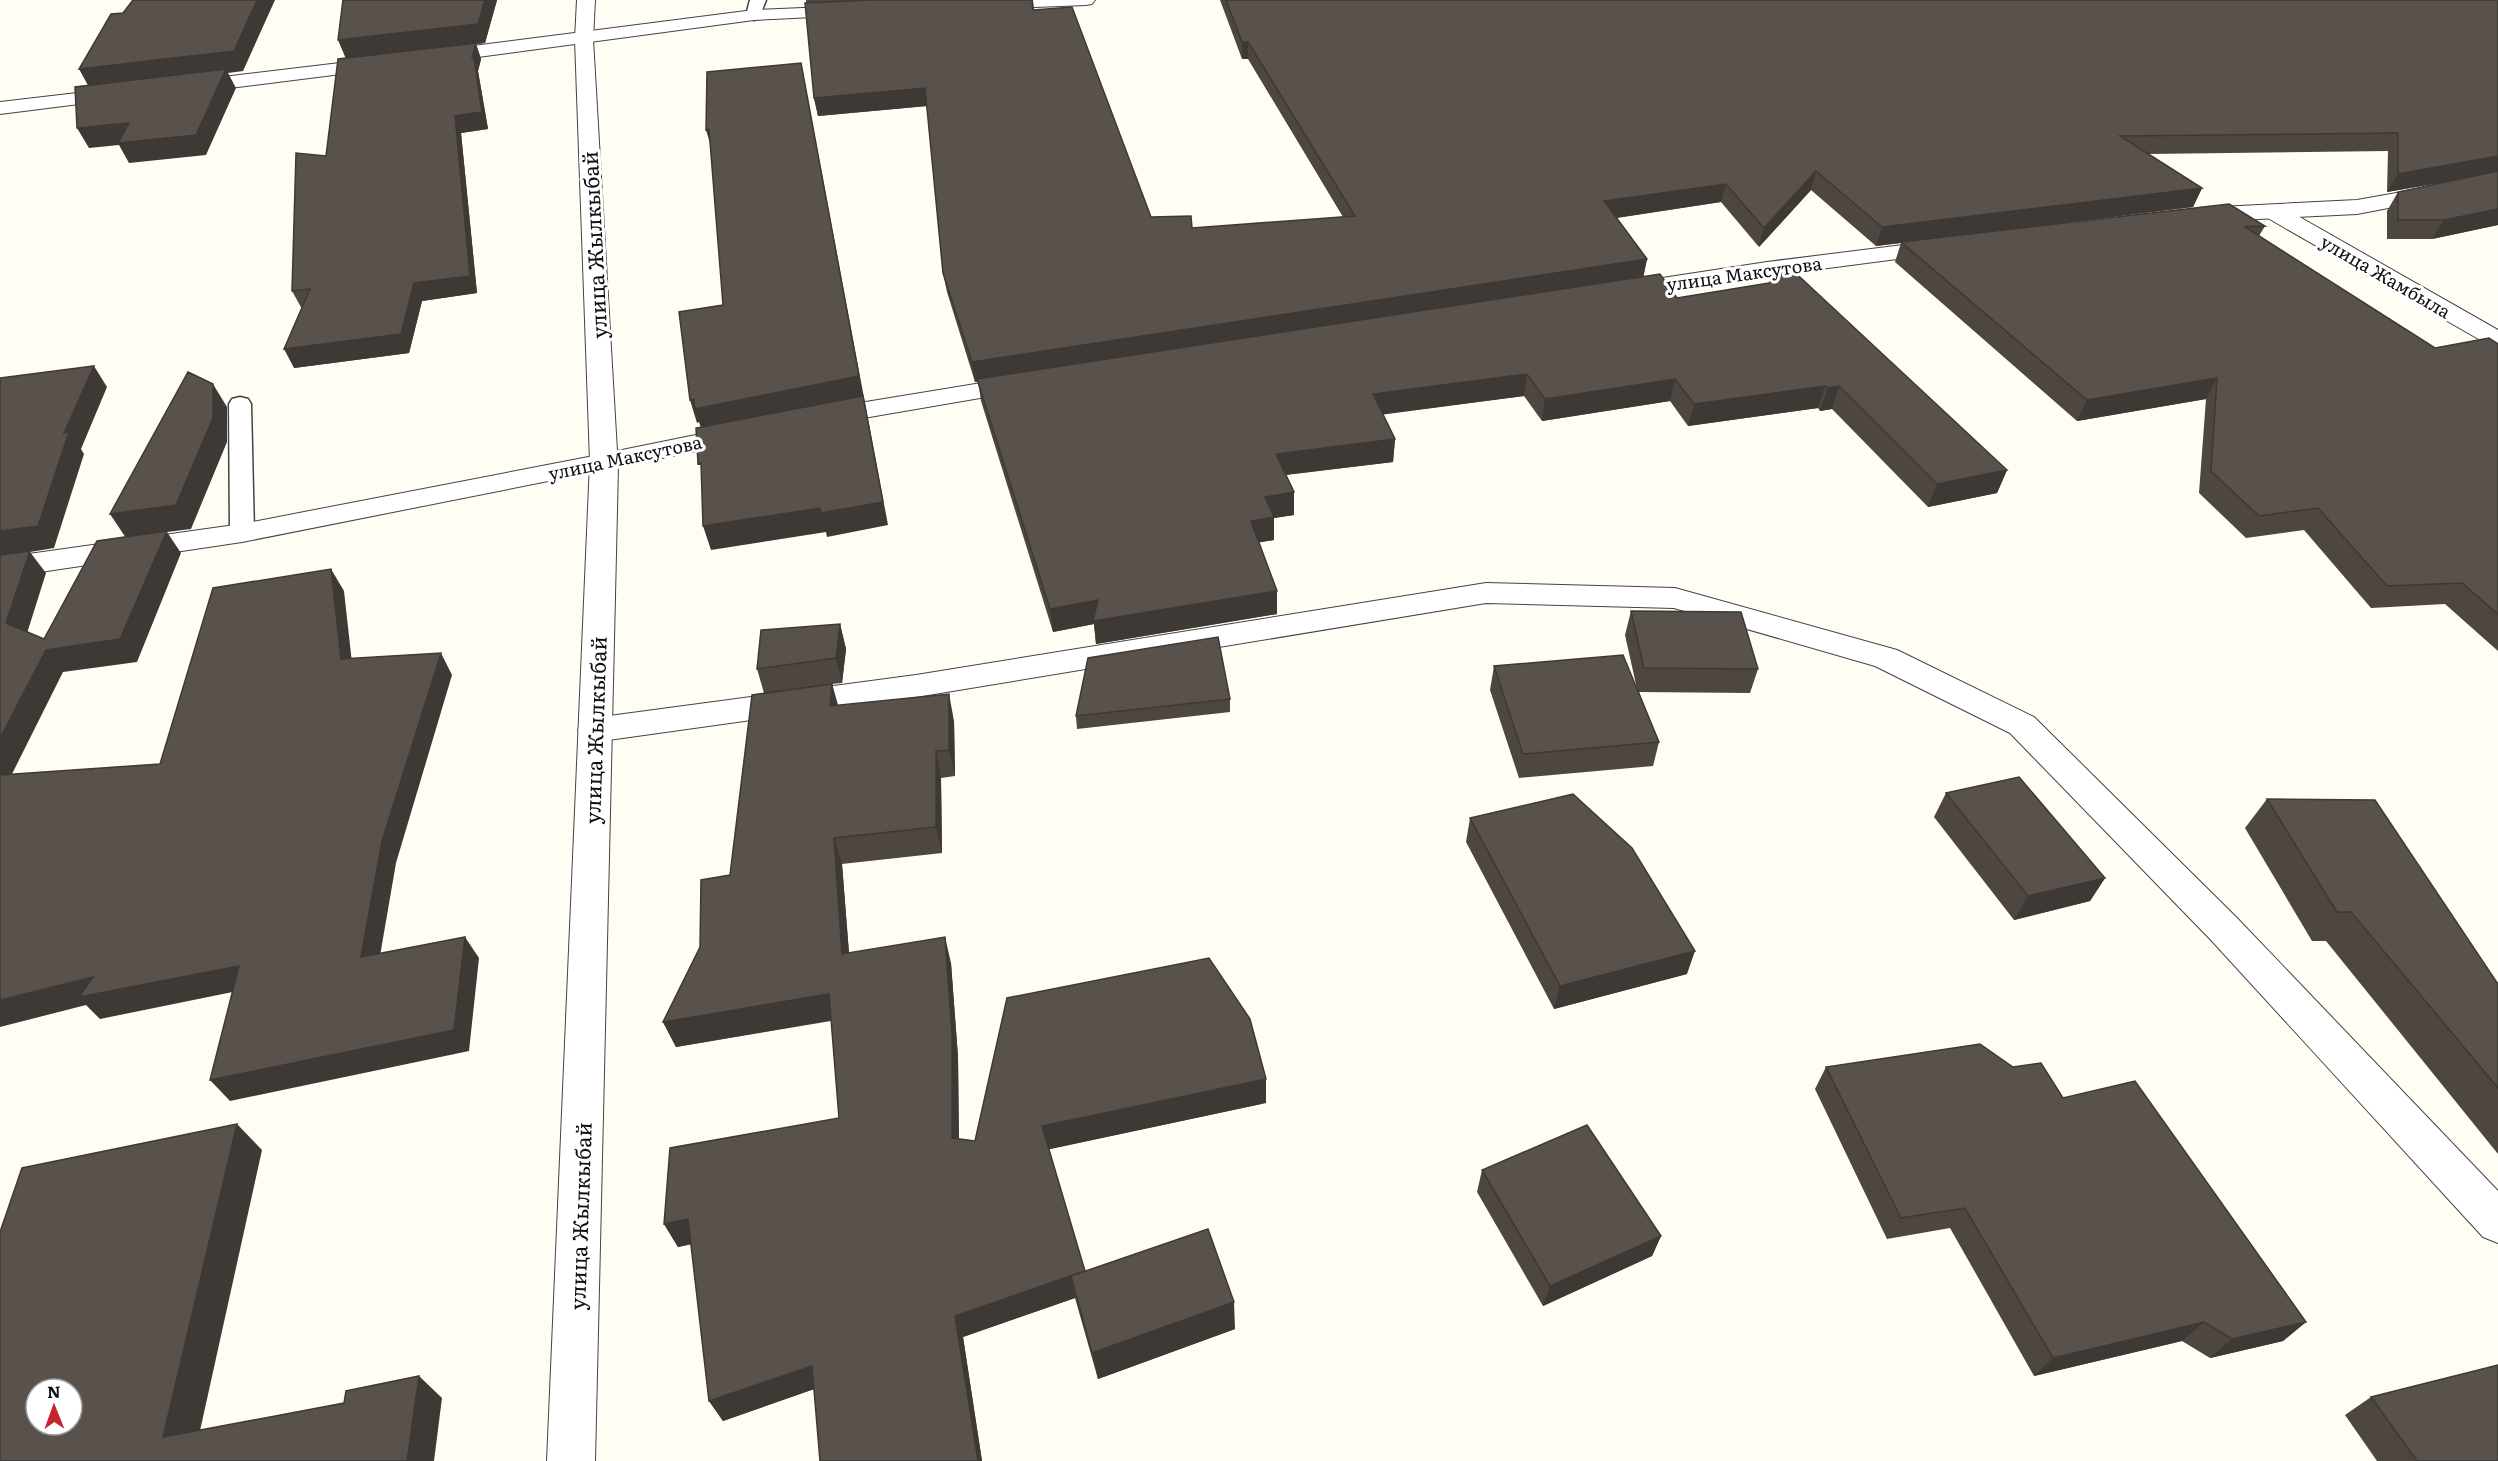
<svg xmlns="http://www.w3.org/2000/svg" width="2498" height="1461" font-family="Literata,serif">
<rect width="100%" height="100%" fill="#fffdf4"/>
<g fill="none" stroke-linecap="round" stroke-linejoin="round">
<defs>
<path id="service" d="M750,0H766L759,18L754,20L746,15Z
M240,397L248,399L251,404L254,533L251,539L242,541L233,539L230,533L229,404L232,399Z"/>
<path id="minor" d="M983,0H1095L1092,4L1086,5L988,9L982,8L979,4Z
M850,6L856,7L859,11L856,15L754,20L433,63L426,61L424,57L426,53L433,51L754,10Z
M382,58L389,60L391,64L389,68L189,93L182,91L179,87L182,83L189,81Z
M120,88L127,90L130,94L127,98L0,114V102Z
M2274,205L2282,207L2498,330V347L2489,345L2266,217L2263,212L2266,207Z
M604,454L614,456L618,462L614,468L242,542L0,578V558L242,524Z
M1486,583L1675,588L1897,650L2034,717L2237,918L2498,1191V1243L2483,1237L2211,940L2010,733L1875,666L1674,608L1486,603L916,697L594,742L582,738L578,730L582,722L594,718L916,675Z"/>
<path id="tertiary" d="M577,0H595L593,39L617,451L740,426L749,428L753,434L749,440L740,442L618,467L595,1461H547L590,462L575,39Z
M2498,175V187L2357,214L2200,222L2192,220L2189,215L2192,210L2200,208L2357,200Z
M1943,240L1951,242L1954,247L1951,252L1767,276L1623,298L1615,296L1611,291L1615,286L1623,284L1767,262Z
M1024,376L1033,379L1037,384L1033,389L823,425L814,423L810,417L814,411L823,409Z"/>
</defs>
<use href="#service" stroke="#434343" stroke-width="3"/>
<use href="#minor" stroke="#434343" stroke-width="2"/>
<use href="#tertiary" stroke="#434343" stroke-width="2"/>
<use href="#service" fill="#fff" fill-rule="evenodd"/>
<use href="#minor" fill="#fff" fill-rule="evenodd"/>
<use href="#tertiary" fill="#fff" fill-rule="evenodd"/>
</g>
<path fill="#4d4641" d="M343,0H497L485,43L476,44L481,59L478,71L488,129L461,133L477,293L422,301L409,353L294,368L302,309L292,291L326,156L346,58Z
M806,0H1033L1034,9L1151,217L1192,228L1343,217L1248,59H1242L1220,0H2498V225L2432,239H2387V211L2398,192L2445,182L2387,192L2388,151L2148,154L2202,188L2193,207L1979,233L2265,226L2259,236L2435,348L2498,344V651L2445,604L2371,608L2304,530L2246,538L2199,493L2206,399L2077,421L1895,262L1901,243L1876,246L1811,190L1759,247L1721,202L1617,218L1647,259L1643,277L1677,298L2007,470L1997,493L1928,507L1832,409L1820,411L1818,408L1688,426L1670,401L1542,421L1524,396L1383,414L1395,439L1393,462L1286,475L1294,515L1274,518V540L1259,542L1277,614L1096,644L1094,624L1053,632L981,401L978,381L975,382L947,292L943,273L927,106L818,116L814,98Z
M1631,611L1758,669L1750,693L1639,692L1659,742L1653,766L1519,778L1490,690L1494,666L1637,689L1625,635Z
M840,624L846,649L842,683L832,684L838,705L954,721L955,776L941,778L942,853L842,864L849,953L951,963L958,1057L959,1139L975,1141L1266,1103L1049,1149L1085,1271L1235,1329L1098,1379L1075,1298L963,1337L982,1461H820L814,1389L723,1421L709,1401L691,1244L678,1247L664,1224L839,1118L831,1021L676,1047L663,1022L700,947L730,875L764,693L757,669Z
M1230,699V712L1077,729L1076,716Z
M1946,793L2105,878L2090,901L2014,920L1934,817Z
M2267,799L2498,984V1154L2326,941H2312L2245,828Z
M1470,818L1687,974L1554,1009L1466,842Z
M1826,1067H2013L2063,1098L2306,1322L2283,1341L2210,1358L2182,1341L2034,1376L1950,1228L1887,1239L1815,1089Z
M1482,1170L1661,1236L1652,1256L1543,1306L1477,1192Z
M2371,1397L2498,1461H2377L2345,1415Z"/>
<path fill="#3e3935" d="M257,0H275L243,71L228,73L236,88L206,155L129,163L119,145L89,148L77,128L129,123L196,135L90,89L79,69Z
M485,0H497L485,43L476,44L481,59L478,71L488,129L461,133L477,293L422,301L409,353L294,368L284,349L401,334L346,59L338,40Z
M1242,42H1248V59H1242Z
M801,63L888,525L827,537L826,532L711,550L703,526L820,508L883,502L702,431L699,422L697,423L690,400L694,399Z
M925,88L927,106L818,116L814,98Z
M709,129L712,150L706,130Z
M2498,156V173L2387,192L2398,174Z
M1816,171L1811,190L1759,247L1764,228Z
M1726,184L1721,202L1601,220L1604,201Z
M2202,188L2193,207L1876,246L1882,227Z
M2498,209V225L2432,239L2444,220Z
M1647,259L1643,279L975,382L972,362Z
M94,366L107,387L81,449L84,454L54,548L30,552L46,573L23,646L6,623L0,556V531L64,433Z
M1527,374L1524,396L1372,416L1373,394Z
M2217,378L2206,399L2077,421L2087,400Z
M1675,379L1670,401L1542,421L1545,399Z
M213,384L227,407V442L191,529L167,532L181,553L137,662L63,672L0,798V738L46,650L126,538L110,514Z
M1825,386L1818,408L1688,426L1694,404Z
M1839,386L1832,409L1820,411L1828,388Z
M1395,439L1393,462L1275,476L1276,454Z
M2007,470L1997,493L1928,507L1937,484Z
M1294,492V515L1274,518V540L1251,544V521L1265,497Z
M331,569L344,591L354,681L341,659Z
M1277,591V614L1096,644L1094,624L1053,632L1050,609L1098,600Z
M840,624L846,649L842,683L836,658Z
M441,653L452,675L396,863L376,979L361,957L382,841Z
M832,684L839,710L830,706Z
M949,694L954,721L955,776L949,750Z
M936,751L941,778L942,853L936,827Z
M834,838L842,864L851,979L842,954Z
M2105,878L2090,901L2014,920L2028,896Z
M465,937L479,958L469,1051L230,1101L210,1080Z
M945,937L951,963L958,1057L959,1162L952,1138Z
M1695,951L1687,974L1554,1009L1560,986Z
M239,966L257,987L100,1019L86,1005L0,1027V1000L93,977Z
M829,994L838,1019L676,1047L663,1022Z
M1266,1079V1103L1046,1150L1042,1126Z
M237,1124L262,1150L194,1458L163,1437Z
M688,1219L702,1242L678,1247L664,1224Z
M1661,1236L1652,1256L1543,1306L1550,1286Z
M1085,1271L1071,1276L1075,1298L963,1337L982,1461H978L955,1316Z
M1234,1302L1235,1329L1098,1379L1092,1353Z
M2204,1322L2182,1341L2034,1376L2053,1358Z
M2306,1322L2283,1341L2210,1358L2232,1339Z
M812,1366L823,1386L723,1421L709,1401Z
M419,1376L442,1398L434,1461H407Z"/>
<path fill="#59514c" stroke="#3e3935" stroke-width="1.5" fill-rule="evenodd" d="M133,0H257L234,51L79,69L111,14L123,13Z
M343,0H485L478,24L338,40Z
M873,0H1032L1033,10L1072,7L1151,217L1191,216L1192,228L1355,216L1248,42H1242L1226,0H2498V156L2398,174V133L2120,136L2202,188L1882,227L1816,171L1764,228L1726,184L1604,201L1647,259L972,362L943,273L925,88L814,98L805,3Z
M476,43L472,58H474L482,112L455,116L470,276L414,283L401,334L284,349L310,289L292,291L296,153L326,156L338,59Z
M801,63L859,376L695,409L694,399L690,400L679,312L723,305L709,129L706,130L707,72Z
M226,69L196,135L118,143L129,123L77,128L75,87Z
M2498,171V209L2444,220H2398V192Z
M2229,204L2265,226L2245,227L2435,348L2489,338L2498,344V614L2462,583L2387,586L2318,508L2259,516L2211,471L2217,378L2087,400L1901,242Z
M1787,265L2007,470L1937,484L1839,386L1828,388L1825,386L1694,404L1675,379L1545,399L1527,374L1373,394L1395,439L1276,454L1294,492L1265,497L1274,517L1251,521L1277,591L1093,621L1098,600L1050,609L977,379L1660,274L1677,298L1769,283Z
M94,366L64,433L69,432L38,526L0,531V378Z
M188,372L213,384V418L176,505L110,514Z
M863,396L883,502L821,513L820,508L703,526L701,463L698,464L696,428Z
M167,531L120,639L46,650L0,738V555L30,551L6,623L44,639L97,541Z
M331,569L341,659L441,653L382,841L361,957L465,937L454,1030L210,1080L239,966L79,997L93,977L0,1000V775L160,764L213,588Z
M1631,611L1741,612L1758,669L1644,668Z
M840,624L836,658L757,669L761,630Z
M1218,637L1230,699L1076,716L1088,658Z
M1623,655L1659,742L1523,754L1494,666Z
M832,684L830,706L949,694V750L936,751V827L834,838L842,954L945,937L952,1033V1138L975,1141L1007,998L1209,958L1250,1019L1266,1079L1042,1126L1085,1271L955,1316L978,1461H820L812,1366L709,1401L688,1219L664,1224L670,1148L839,1118L829,994L663,1022L700,947L701,880L730,875L752,695Z
M2019,777L2105,878L2028,896L1946,793Z
M1573,794L1632,848L1695,951L1560,986L1470,818Z
M2267,799L2375,800L2498,984V1088L2351,912H2337Z
M1980,1044L2013,1067L2041,1063L2063,1098L2135,1081L2306,1322L2232,1339L2204,1322L2053,1358L1965,1208L1901,1218L1826,1067Z
M237,1124L163,1437L344,1403L346,1391L419,1376L407,1461H0V1232L22,1168ZM36,1389H72V1425H36Z
M1587,1125L1661,1236L1550,1286L1482,1170Z
M1208,1229L1234,1302L1092,1353L1071,1276Z
M2498,1365V1461H2417L2371,1397Z"/>
<g text-anchor="middle" dominant-baseline="central" stroke-width="6" stroke-linejoin="round" paint-order="stroke">
<g font-size="18" fill="#101010" stroke="#fff">
<text transform="translate(1744 273) rotate(-8)">улица Максутова</text>
<text transform="translate(2386 276) rotate(30)">улица Жамбыла</text>
<text transform="translate(625 457) rotate(-12)">улица Максутова</text>
</g>
<g font-size="21" fill="#101010" stroke="#fff">
<text transform="translate(593 245) rotate(-93)">улица Жылкыбай</text>
<text transform="translate(594 730) rotate(-88)">улица Жылкыбай</text>
<text transform="translate(579 1216) rotate(-88)">улица Жылкыбай</text>
</g>
</g>
<g transform="translate(54 1407) rotate(359)"><circle r="28" fill="#ffffff" stroke="#9f9f9f" stroke-width="1.5"/>
<path d="M0-4.5L10 22L0 15L-10 22Z" fill="#c3262d"/>
<text y="-9" font-size="16" font-weight="bold" text-anchor="middle" fill="#101010">N</text>
</g>
</svg>
